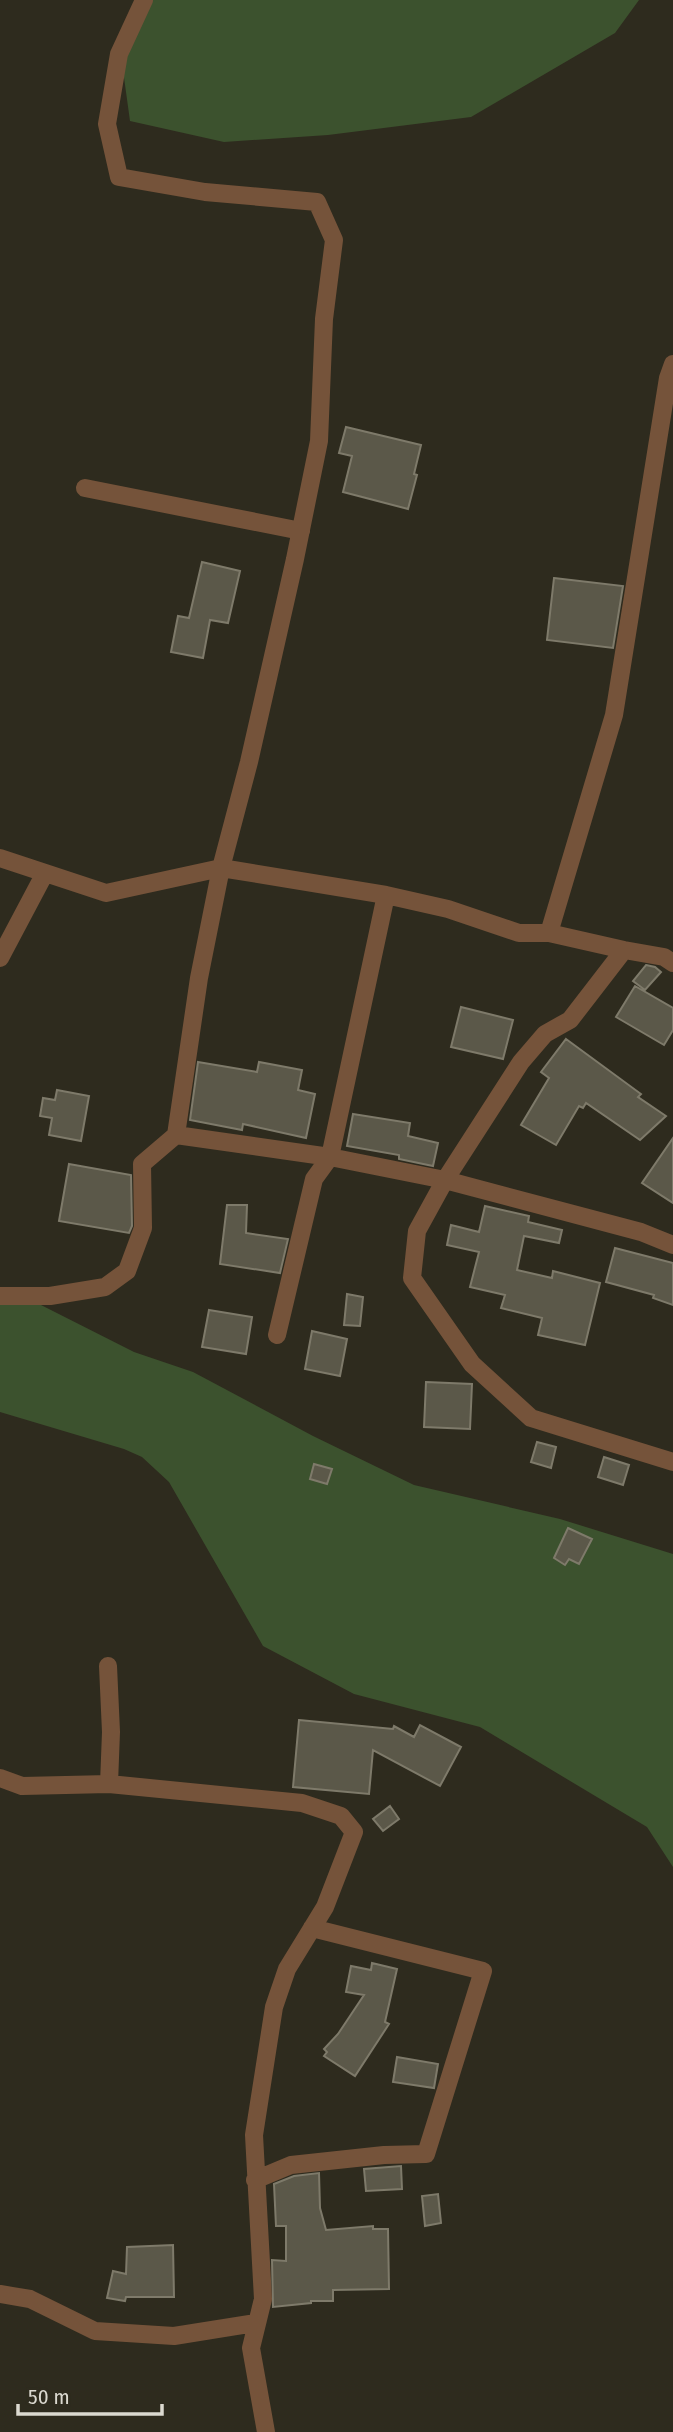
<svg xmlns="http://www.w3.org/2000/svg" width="673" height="2432" font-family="'Fira Sans Condensed',sans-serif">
<rect width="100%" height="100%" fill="#2e2b1e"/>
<path fill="#3c522e" d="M145,0H639L615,33L471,117L328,135L224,142L130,121L122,63Z
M0,1297L41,1305L134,1352L193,1372L313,1436L414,1485L560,1519L673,1554V1867L647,1827L480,1727L354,1694L263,1646L169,1482L142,1457L124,1449L0,1412Z"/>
<path fill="#5b5849" stroke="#7e7a6a" stroke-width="2" d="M346,427L421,445L414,474L417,475L408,509L343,492L352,456L339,453Z
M202,562L240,571L228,623L210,620L203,658L171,652L178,616L189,618Z
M554,578L623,586L613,648L547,640Z
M646,965L655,967L661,972L645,990L633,981Z
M635,986L673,1008V1030L664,1045L616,1017Z
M461,1007L513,1020L503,1059L451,1047Z
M566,1039L641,1094L638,1097L666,1116L640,1140L586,1103L583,1108L579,1106L556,1145L521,1125L549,1078L541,1072Z
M198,1062L257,1072L259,1062L302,1070L298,1090L315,1094L306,1138L243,1124L242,1130L190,1120Z
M57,1090L89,1096L81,1141L49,1135L52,1118L40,1116L43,1098L55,1100Z
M353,1114L410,1123L408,1136L438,1143L433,1166L399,1159V1155L347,1146Z
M673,1138V1203L642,1183Z
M69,1164L131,1175L132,1226L129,1233L59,1221Z
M227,1205H247L246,1233L288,1239L280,1273L220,1264Z
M485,1206L529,1216L528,1222L562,1230L559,1243L524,1236L517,1270L552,1278L553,1271L600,1283L585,1345L538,1335L542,1318L501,1308L505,1295L470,1287L479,1252L447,1245L451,1225L479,1232Z
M615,1248L673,1263V1305L653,1298L654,1295L606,1282Z
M347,1294L363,1297L360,1326L344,1325Z
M209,1310L252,1317L246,1354L202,1347Z
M312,1331L347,1339L340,1376L305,1369Z
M426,1382L472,1384L470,1429L424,1427Z
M537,1442L556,1447L551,1468L531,1462Z
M604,1457L629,1465L623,1485L598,1477Z
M314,1464L332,1469L327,1484L310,1479Z
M568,1528L592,1539L579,1564L569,1559L565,1565L554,1558Z
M299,1720L393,1729L394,1726L414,1737L420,1725L461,1747L440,1786L373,1750L369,1794L293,1787Z
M390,1806L399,1819L383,1831L373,1819Z
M372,1963L397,1969L385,2022L389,2024L355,2076L324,2056L327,2052L324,2049L338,2034L364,1995L346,1992L351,1966L371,1970Z
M397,2057L438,2064L434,2088L393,2082Z
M401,2166L402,2189L366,2191L364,2169Z
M319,2173L320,2208L326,2230L373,2226V2229H388L389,2289L333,2290V2301H311V2303L273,2307L272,2260L286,2261V2226H276L274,2184L294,2176Z
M438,2194L441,2223L425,2226L422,2196Z
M173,2245L174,2297H126L125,2301L107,2298L113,2271L126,2274L127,2247Z"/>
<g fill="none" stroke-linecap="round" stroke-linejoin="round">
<path stroke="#75533a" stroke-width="18" d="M85,488L301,531
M0,858L106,893L221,868L386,895L448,909L519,933H549L624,950L664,957L673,963
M549,933L614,715L668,378L673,364
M624,950L570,1020L545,1034L521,1062L445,1180L417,1231L412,1278L472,1364L531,1418L673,1462
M0,958L45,873
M176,1135L330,1157L445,1180L641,1232L673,1245
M0,1296H50L105,1287L127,1271L143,1228L142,1164L176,1135L199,978L221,868L249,762L295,559L319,441L324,319L334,240L317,202L205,192L119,177L107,124L119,54L144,0
M277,1335L314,1179L330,1157L386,895
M108,1666L111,1732L109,1784
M0,1778L22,1786L109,1784L302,1803L341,1816L354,1832L325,1907L287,1969L274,2007L254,2135L263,2299L251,2348L266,2432
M255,2180L291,2165L384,2155L426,2154L483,1971L312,1928
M0,2294L30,2299L95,2331L174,2336L256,2323"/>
</g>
<path d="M18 2404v10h144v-10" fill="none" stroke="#dbd9d0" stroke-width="3.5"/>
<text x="28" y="2404" font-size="21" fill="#dbd9d0" stroke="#2e2b1e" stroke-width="5" paint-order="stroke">50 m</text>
</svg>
